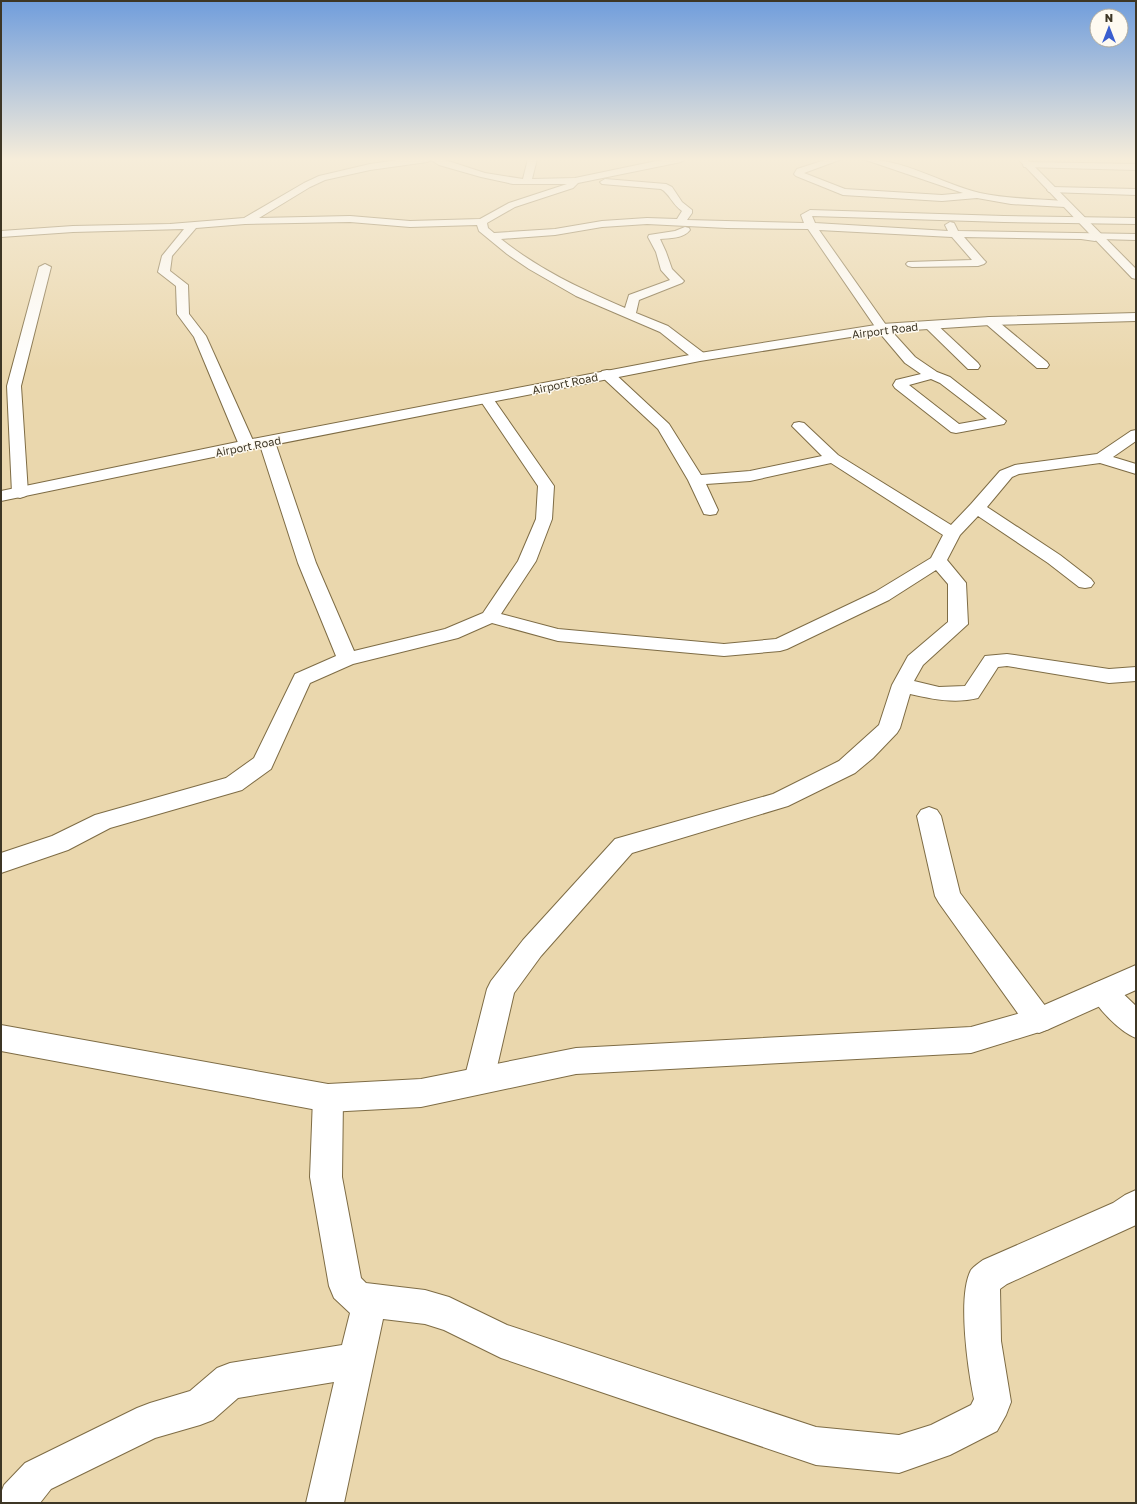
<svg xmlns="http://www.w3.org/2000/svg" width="1137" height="1504" font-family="'Golos Text',sans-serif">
<rect width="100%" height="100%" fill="#ead7ad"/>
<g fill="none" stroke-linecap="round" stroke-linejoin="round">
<defs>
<path id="minor" d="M405,159H442L485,173L523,179L528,159H537L532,179L575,178L666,159H685L681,162L578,183L573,188L515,207L487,223L488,228L494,233L555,229L602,221L647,218L677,219L682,211C672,204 669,193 661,189L602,184L600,182L605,179L666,184L672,187L682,202L692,210V213L687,220L804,223L801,215L810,210L1004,216L1136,218V224L1004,222L812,216L815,223L948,231L945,225L950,222L954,223L958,231L1136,234V240L1099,239L1095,241L1081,239L964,237L984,260L986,262L984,264L978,266L912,267L908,266L906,264L908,262L972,260L952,237L819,230L886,325L915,357L937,372L950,377L1006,421L1004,424L999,425L956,433L951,432L895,388L893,385L896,380L921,374L905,363L878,331L808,229L727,228L647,224L602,227L555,235L501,239C538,269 581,289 625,308L629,295L670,280L661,270L656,252L648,237L649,235L675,231L685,227L689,228L690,230C683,239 670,238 660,239L666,252L672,269L684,281L682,283L639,300L636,313L668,326L705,354L707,357L705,360H695L660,332L576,296L529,269L507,254L479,231L477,225L410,227L350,222L245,224L196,228L172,256L170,271L188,285L189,314L206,336L255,445L252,448L247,450L242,448L239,445L194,337L177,314L176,286L158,272L162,256L184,229L73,232L1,237V231L73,226L170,224L244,218L304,183L319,176L370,164ZM431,160L439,165L481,177L513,184H567L509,203L480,219L410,221L350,216L259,218L310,187L325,180L370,170L427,162ZM931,379L940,383L987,419L959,424L909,385Z
M828,159H842L804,173L845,189L942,195L963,193L863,159C904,159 940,183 980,193C1008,199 1037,199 1065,201L1070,204L1065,207L1011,204L977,198L942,201L843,195L796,176L794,174L797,169Z
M1027,162L1136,164V170L1024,167L1023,165Z
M1052,187L1136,189V195L1049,192L1047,190Z
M45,264L51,267L21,386L28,493L26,496L20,498L14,496L12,493L7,386L39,267Z
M990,317L994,318L1047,362L1049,365L1047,368H1037L986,324L984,321L986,318Z
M930,321L934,322L978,363L980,366L978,369H968L926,328L924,325L926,322Z
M607,370L612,371L669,424L701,475L750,471L822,456L792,426L794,423L799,422L804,423L838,455L951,525L971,504L1000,471L1015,465L1097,454L1131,431L1136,430V441L1113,457L1136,464V474L1100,463L1019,474L1012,477L987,507L1060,555L1091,579L1094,583L1091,587L1085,588L1079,587L1048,563L978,516L960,535L947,560L966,583L968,624L923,665L914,681L939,687L965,686L985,656L1007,654L1109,669L1136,667V681L1109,683L1007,666L998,667L978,698C955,704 932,699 910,694L900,728L897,733L873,758L855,773L788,806L632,853L541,956L514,993L494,1080L489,1090L479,1094L469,1090L464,1080L487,989L491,981L523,940L615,839L773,794L839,761L879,725L892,685L908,656L948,622V584L936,570L889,600L787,649L780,651L724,656L558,641L492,623L458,638L353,664L310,683L271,769L242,790L110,828L68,850L1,873V853L52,836L95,815L226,778L254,758L295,674L336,656L298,563L259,442L262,439L267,437L272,439L275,442L316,563L354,651L445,629L483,613L518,561L536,519L538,486L480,400L482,397L487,396L492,397L554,486L552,519L536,561L501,614L558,629L724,644L776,639L875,592L931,558L943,535L831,463L750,481L706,484L718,510L716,514L710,515L704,514L688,480L658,429L602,377L600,374L602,371Z
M929,807L937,810L941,816L960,893L1049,1011L1053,1020L1049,1029L1039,1033L1029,1029L939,903L935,896L917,816L921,810Z
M1103,980L1113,984L1136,1006V1038C1120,1032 1097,1008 1089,992L1093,984Z
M328,1084L338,1088L343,1098L342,1177L361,1278L366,1283L425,1290L449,1297L507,1325L816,1427L899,1435L931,1425L971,1405L974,1399C968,1370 957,1296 971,1270C974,1266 979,1263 983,1260L1113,1203L1125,1195L1136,1190V1225L1007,1284L1000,1289L1001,1341L1011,1402L1006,1415L997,1431L950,1455L899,1473L816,1465L501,1358L444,1330L425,1324L383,1319L344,1503H306L334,1382L238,1398L213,1420L200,1425L155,1438L51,1489L40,1503H1V1493L4,1485L25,1463L137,1408L150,1403L190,1391L217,1368L230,1363L342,1345L350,1313L334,1298L329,1286L310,1177L313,1098L318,1088Z"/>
<path id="tertiary" d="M1018,159H1027L1136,269V279L1132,278Z
M1136,313V321L990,325L882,332L700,361L247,450L1,501V491L247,440L700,353L882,324L990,317Z
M1136,965V990L1049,1029L971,1053L576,1074L421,1107L328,1112L1,1051V1025L328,1084L421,1079L576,1048L971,1027L1035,1009Z"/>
</defs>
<use href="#minor" stroke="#7e6c45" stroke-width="2"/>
<use href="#tertiary" stroke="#7e6c45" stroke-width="2"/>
<use href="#minor" fill="#fff" fill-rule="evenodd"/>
<use href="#tertiary" fill="#fff" fill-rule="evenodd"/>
</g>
<linearGradient id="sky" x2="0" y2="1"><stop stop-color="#709ddc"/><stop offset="0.43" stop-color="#f6edda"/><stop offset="1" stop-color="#f6edda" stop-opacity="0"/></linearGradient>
<rect width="1137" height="370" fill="url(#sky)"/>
<g text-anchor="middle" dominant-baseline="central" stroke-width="3" stroke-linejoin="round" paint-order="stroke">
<g font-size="11" fill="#3d3625" stroke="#fefaf1">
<text transform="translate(885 330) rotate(-7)">Airport Road</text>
<text transform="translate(565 383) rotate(-12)">Airport Road</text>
<text transform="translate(248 446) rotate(-11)">Airport Road</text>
</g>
</g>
<rect width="1137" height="1504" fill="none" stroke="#3d3625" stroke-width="4"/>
<g transform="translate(1109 28)"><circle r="19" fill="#fefaf1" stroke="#b1ac9f"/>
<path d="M0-3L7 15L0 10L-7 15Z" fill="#3a5ecf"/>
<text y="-6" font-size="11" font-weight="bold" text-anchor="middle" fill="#3d3625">N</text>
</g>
</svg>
